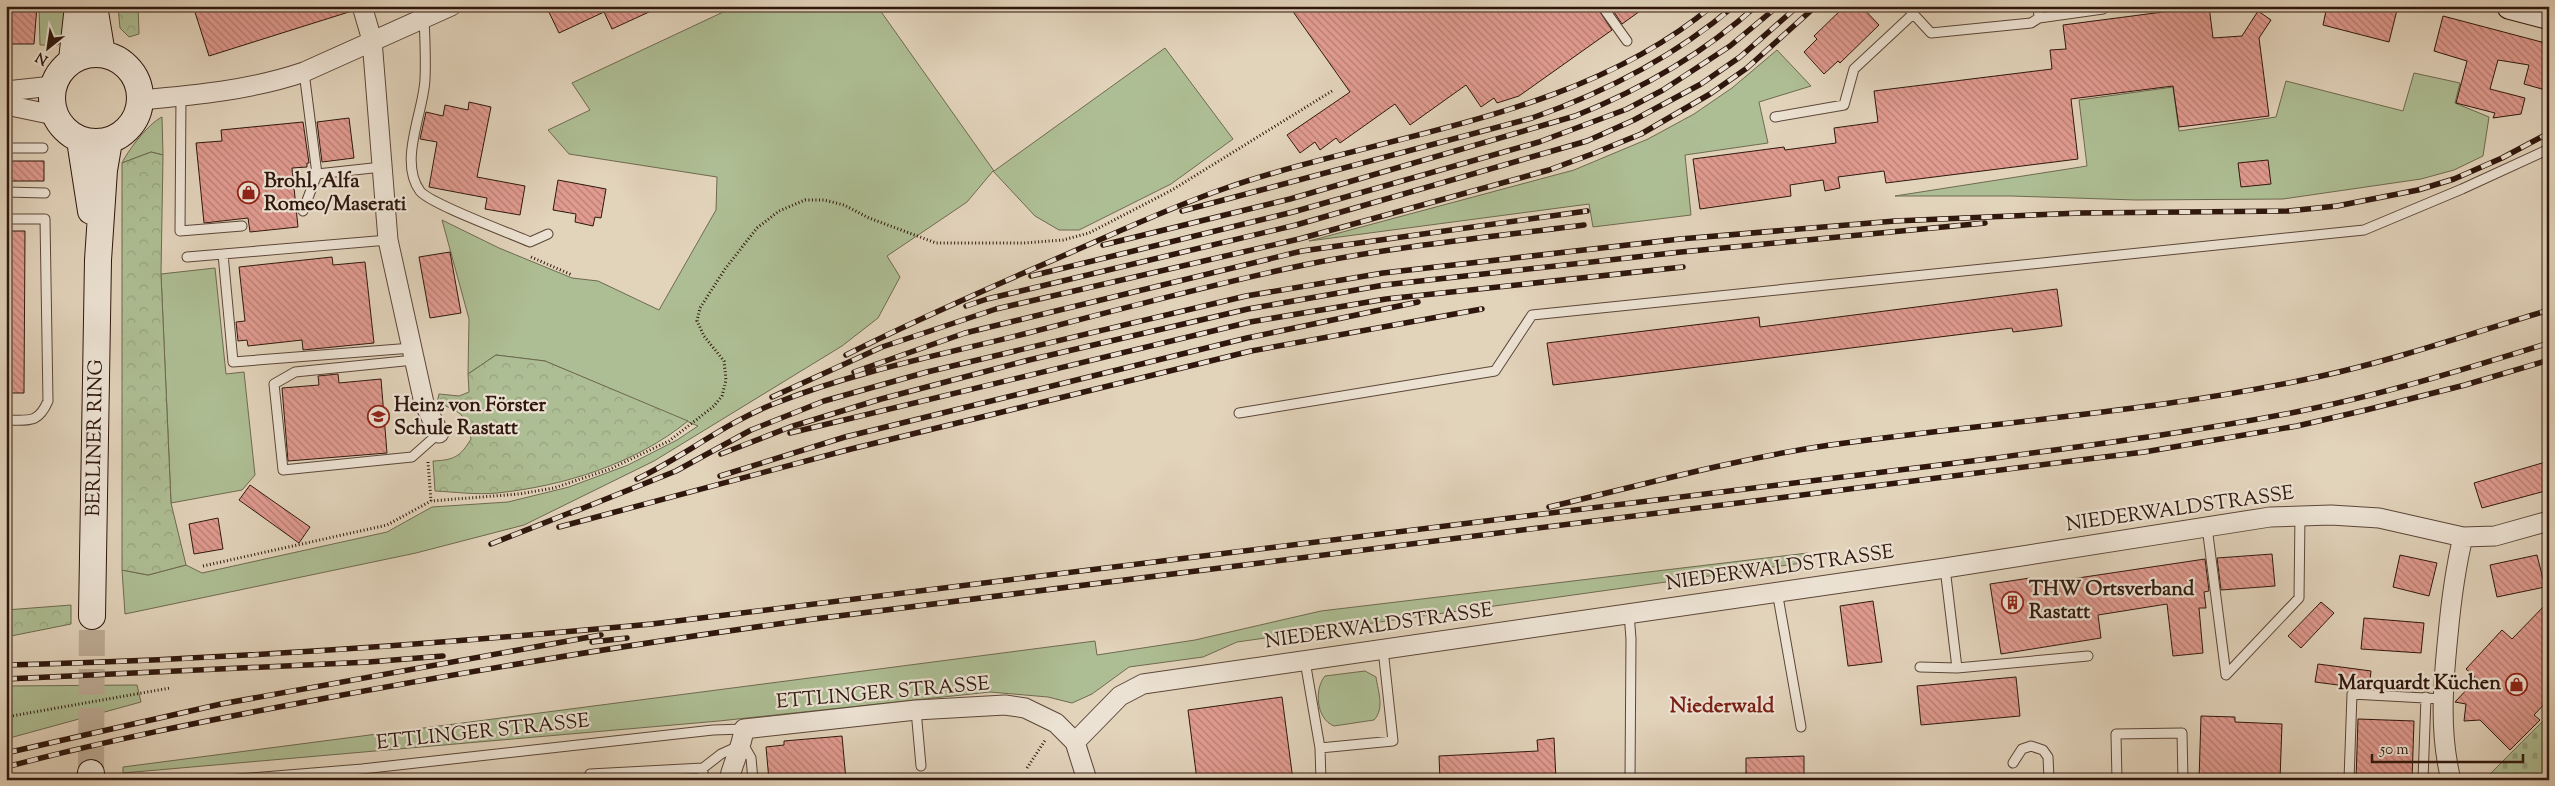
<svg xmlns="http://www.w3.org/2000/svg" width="2555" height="786" font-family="'Sorts Mill Goudy',serif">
<defs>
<pattern id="forest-crowns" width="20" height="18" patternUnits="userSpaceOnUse" patternTransform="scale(1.25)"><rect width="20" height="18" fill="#aebe94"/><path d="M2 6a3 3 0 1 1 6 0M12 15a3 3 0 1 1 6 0" fill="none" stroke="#96a37e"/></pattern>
<pattern id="cemetery-stones" width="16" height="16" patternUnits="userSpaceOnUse" patternTransform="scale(1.25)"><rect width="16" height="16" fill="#aebe94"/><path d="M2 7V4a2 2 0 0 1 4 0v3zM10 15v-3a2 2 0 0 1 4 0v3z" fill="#96a37e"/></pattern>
<pattern id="building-back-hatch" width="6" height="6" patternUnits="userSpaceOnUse" patternTransform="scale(1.25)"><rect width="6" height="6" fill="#e19b90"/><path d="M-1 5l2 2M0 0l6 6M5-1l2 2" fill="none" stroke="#b77d74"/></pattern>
</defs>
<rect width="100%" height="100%" fill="#e2d3bb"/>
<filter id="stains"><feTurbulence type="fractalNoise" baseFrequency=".004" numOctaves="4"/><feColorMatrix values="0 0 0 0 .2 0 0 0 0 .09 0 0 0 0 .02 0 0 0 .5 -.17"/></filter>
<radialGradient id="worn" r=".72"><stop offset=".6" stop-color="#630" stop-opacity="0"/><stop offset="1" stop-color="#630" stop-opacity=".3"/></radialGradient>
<path fill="#aebe94" stroke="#6e6a50" d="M39,6H68L67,36L58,45H40Z
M736,6H877L994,171L1165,48L1233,139L1171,184L1079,230H1059L1035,216L993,171L967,202L887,256L900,277L878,318L842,346L654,461L524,525L416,553L125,614L122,570L148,575L186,565L202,573L387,532L432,507L508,502L569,487L628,465L677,440L698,426L545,361L496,355L468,374L469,319L442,220L499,248L572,278L598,281L659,310L716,210L717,177L569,154L548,130L590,110L572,83Z
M1777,50L1811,86L1759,102L1768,143L1685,155L1691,215L1593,227L1589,204L1309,241L1574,170L1648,139L1694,114L1732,88Z
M2414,73L2460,83L2455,103L2489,117L2483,156L2454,170L2421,179L2283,199L2136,200L2011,196H1895L2087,166L2079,100L2173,87L2179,131L2276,117L2286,81L2403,111Z
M162,117L163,155L151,152L122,163C129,149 148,124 162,117Z
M215,268L226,374L244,372L255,475L242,490L171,503L161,274Z
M1808,553L1802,563L1237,642L1203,657L1129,667L1092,694L1072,703L1048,697L990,692L719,721L123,773V767L1095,641L1097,655L1195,640L1321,611Z
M1365,671L1376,677C1378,692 1385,708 1374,720L1334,726C1316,719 1314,689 1325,676Z
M137,685L141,702L6,739V686Z"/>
<path fill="url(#forest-crowns)" stroke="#6e6a50" d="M118,6H138L139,34L129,37L120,28Z
M151,152L163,155L161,274L171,503L186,565L148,575L122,570V163Z
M496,355L545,361L688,421C635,464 564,486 497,493C477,495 455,492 435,491L433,461C454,460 460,457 471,439C466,414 460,411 437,403L439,394L459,396L469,392L468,374Z
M71,605V624L6,637V610Z"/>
<path fill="url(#cemetery-stones)" stroke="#6e6a50" d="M2549,715V780H2484Z"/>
<path fill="url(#building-back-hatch)" stroke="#2f170d" d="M6,6H37L34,44H6Z
M193,6H351L352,11L209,56Z
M546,6H662L612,29L604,12L559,33Z
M1289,6H1596L1612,30L1519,96L1497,103L1494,98L1481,107L1466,85L1410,125L1395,104L1340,143L1336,138L1320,150L1315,142L1300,153L1287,135L1350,92Z
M1610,6H1647L1622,24Z
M1845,6H1861L1879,25L1840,63L1838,61L1824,74L1804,52L1817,39L1814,36Z
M2209,6L2213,38L2242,36L2258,11L2271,20L2259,38L2269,116L2179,127L2173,86L2071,99L2078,159L1886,183L1884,171L1838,177L1840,188L1825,191L1823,180L1790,185L1791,196L1700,209L1693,159L1784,147L1785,150L1836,143L1834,128L1878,122L1874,91L2052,69L2050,50L2066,49L2063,25Z
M2327,6H2398L2389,42L2323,25Z
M2443,16L2549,44V91L2524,84L2529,65L2498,60L2490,89L2525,98L2521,114L2493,118L2495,113L2456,103L2467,61L2434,51Z
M469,102L491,107L477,177L525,186L520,215L485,209L487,198L429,187L437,142L420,139L426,112L443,116L445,105L468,110Z
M349,118L354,158L322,162L317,122Z
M303,122L309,163H307V167L292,168L298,227L250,232L248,218L204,223L196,143L222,141L221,130Z
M2268,160L2271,184L2241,187L2238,163Z
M6,161H44V181H6Z
M558,180L606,189L601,218L595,217L593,226L575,222L576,214L553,210Z
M6,231H25L24,393H6Z
M450,252L461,313L430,318L419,257Z
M332,257L333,265L365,262L374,343L303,350L302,340L248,346L247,340L238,341L236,322L245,321L239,267Z
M2057,289L2062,326L2013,332L2012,328L1553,385L1547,343L1759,317L1760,327Z
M338,374L339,383L381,379L387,453L288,461L282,388L319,385L318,376Z
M2549,461V490L2482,508L2474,483Z
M250,485L310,527L299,543L239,500Z
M218,518L223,549L194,554L189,524Z
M2272,554L2275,586L2221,590L2217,558Z
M2400,555L2437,563L2429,596L2393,587Z
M2537,555L2545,587L2497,597L2490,565Z
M2205,559L2209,591L2204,592L2206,608H2199L2203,653L2173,656L2167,604L2098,615L2101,638L2001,654L1990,584L2030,578L2031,585Z
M1873,601L1882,662L1848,666L1840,606Z
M2549,601V699L2534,715L2540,720L2510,750L2480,720L2464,721L2466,704L2455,702L2472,684L2470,682L2475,677L2466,669L2502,630L2512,639Z
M2321,602L2334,613L2301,648L2288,636Z
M2364,618L2424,623L2421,653L2361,649Z
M2318,664L2371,671L2369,689L2315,682Z
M2016,677L2020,716L1921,725L1917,686Z
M1282,697L1293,780H1197L1188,710Z
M2201,716L2235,717V722L2282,724L2280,780H2199Z
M2358,719L2414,721L2412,780H2356Z
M842,736L846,780H769L766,747L784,745V741Z
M1554,738L1556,780H1440L1439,756L1538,751L1537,740Z
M1804,756V780H1746V758Z"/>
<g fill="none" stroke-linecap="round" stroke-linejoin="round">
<path stroke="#bead98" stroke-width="26" stroke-dasharray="26 13" stroke-linecap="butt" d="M91,773L92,616"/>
<defs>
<path id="lane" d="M1602,6L1627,41
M1906,6L1931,33L2031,23L2039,18L2038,6
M424,18C425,39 426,59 425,79C424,111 398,161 420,191C430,204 510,233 530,242L548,234
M2039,18L2103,9
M304,72L317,174L382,167
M181,96L180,231L242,226
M1775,117L1844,105L1854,69L1913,14
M6,148H43
M6,192L45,193
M303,211L317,174
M6,219H45L48,401C38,424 29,420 6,420
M388,240L223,254L233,362L412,348
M187,257L223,254
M414,360L295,372L274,384L283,470L412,457L439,433
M1239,413L1495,371L1532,315L2364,230L2462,189L2549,149
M2207,527L2226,675L2299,598L2300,515
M1945,568L1957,668L2088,656
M1777,591L1801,727
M1629,613L1631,639L1630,780
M1305,661L1320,748L1393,741L1383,649
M1920,667L1957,668
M916,710L921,766
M1320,748L1321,780
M2013,763L2022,749L2031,746L2043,750L2048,757L2049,778
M703,768V780
M226,780L362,769L713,730L744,729
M591,780L590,774L703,768L721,754L743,744L751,758L753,780
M2117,780L2116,734L2182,733L2183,780
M2349,780L2352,694L2443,699
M2423,780L2426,697"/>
<path id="street" d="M362,6L372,40L388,240L424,403L439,433
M6,91L53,86
M141,100C196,95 251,90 304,72L451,6
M6,105L54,115
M729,780C733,762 742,747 744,729L916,710L1005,705L1025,708L1056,723L1075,742
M1087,780L1075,742L1120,696L1143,684L1945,568L2270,517L2331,515L2379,518L2463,537L2495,536L2549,521
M2451,780C2439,732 2443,684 2448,635C2451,602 2455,570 2463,537"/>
<path id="secondary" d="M94,6L102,54
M2510,6L2549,16
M52 98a44 44 0 1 1 88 0a44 44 0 1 1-88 0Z
M72,60L78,6
M80,140L91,211
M92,616L98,260L104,170L109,141
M90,780L91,773"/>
</defs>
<use href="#lane" stroke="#5c4638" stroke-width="11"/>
<use href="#street" stroke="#5c4638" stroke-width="21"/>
<use href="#secondary" stroke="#2f170d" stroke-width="28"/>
<path stroke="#2f170d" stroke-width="3" stroke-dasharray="1 2.5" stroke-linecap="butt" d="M531,257L572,275
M428,462L431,501
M203,566L387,525L431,501L519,494L554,488L610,469L669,441L714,406L722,396L726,380L724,361L704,336L697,321L700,308L725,269L757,228L779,211L805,200H824L844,205L869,218L936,243H1024L1063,240L1089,233L1172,190L1332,91
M6,717L170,688
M1027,768L1046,739"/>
<use href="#lane" stroke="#ece2d3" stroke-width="9"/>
<use href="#street" stroke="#ece2d3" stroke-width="19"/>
<use href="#secondary" stroke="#ece2d3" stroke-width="26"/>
<defs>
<path id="rail" d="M1182,211L1532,118C1606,92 1674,57 1734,6
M1103,245L1290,199L1575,116C1642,89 1703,54 1756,6
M1031,276L1293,212L1539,142L1627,109L1663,90L1730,46L1778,6
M966,306L987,299L1296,225L1587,141L1634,120L1701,84L1740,57L1798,6
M846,355C918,319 991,287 1065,255C1118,232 1171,207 1226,188C1386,133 1577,119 1712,6
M854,372L965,333L1302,251L1587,211
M772,397L882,347L996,309L1299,239L1549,170L1592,154L1641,134L1710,94L1747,68L1816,6
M790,433L1250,322L1386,299L1683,267
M721,454L790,427L881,399L1029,360L1248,309L1384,285L1681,252L1985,223
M720,476L845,437L1247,338L1418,302
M637,479C685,456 726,422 776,403C854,372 939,355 1020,335C1114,311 1208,285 1304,265C1396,246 1491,237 1584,225
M1549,507C1642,485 1735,459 1830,445C1992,422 2157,412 2317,377C2396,360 2472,333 2549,310
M571,513L676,471L751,430L824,401L927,372L1246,296L1383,273L1680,239L1895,221L2080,213L2288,211L2337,206L2418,190L2454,179L2502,158L2549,133
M559,527L851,449L1251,351L1482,309
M491,544L577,510
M592,642L627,638
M6,665C222,660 437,644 652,624L1988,459C2091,445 2194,432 2296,412C2382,395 2465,369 2549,343
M6,679L369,662L443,656
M6,753L221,704L601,635
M6,767C104,741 205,721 305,702C474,670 643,642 814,619L2144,452L2297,426L2366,410L2465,385L2549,360"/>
</defs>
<use href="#rail" stroke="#2f170d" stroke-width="5.5"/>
<use href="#rail" stroke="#ece2d3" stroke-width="4" stroke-dasharray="11" stroke-linecap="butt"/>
</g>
<defs>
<symbol id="shop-ring" viewBox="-11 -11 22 22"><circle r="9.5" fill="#ece2d3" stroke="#8f2418" stroke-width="1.5"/><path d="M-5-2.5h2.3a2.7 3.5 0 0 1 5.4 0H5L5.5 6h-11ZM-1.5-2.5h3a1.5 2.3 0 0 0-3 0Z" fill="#8f2418"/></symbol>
<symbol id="school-ring" viewBox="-11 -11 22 22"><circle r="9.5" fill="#ece2d3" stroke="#8f2418" stroke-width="1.5"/><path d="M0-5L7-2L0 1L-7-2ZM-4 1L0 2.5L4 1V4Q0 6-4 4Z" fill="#8f2418"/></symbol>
<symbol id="building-ring" viewBox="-11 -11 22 22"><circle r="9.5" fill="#ece2d3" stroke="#8f2418" stroke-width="1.5"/><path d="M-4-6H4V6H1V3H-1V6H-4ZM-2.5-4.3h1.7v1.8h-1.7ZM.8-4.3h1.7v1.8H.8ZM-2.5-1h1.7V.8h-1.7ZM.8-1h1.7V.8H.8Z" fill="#8f2418"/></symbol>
</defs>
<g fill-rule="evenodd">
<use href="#shop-ring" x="236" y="180" width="25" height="25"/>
<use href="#school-ring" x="366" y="404" width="25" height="25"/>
<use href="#building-ring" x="2000" y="590" width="25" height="25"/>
<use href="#shop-ring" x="2504" y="672" width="25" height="25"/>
</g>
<g text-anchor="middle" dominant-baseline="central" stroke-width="4.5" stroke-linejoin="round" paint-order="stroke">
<g font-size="20" font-weight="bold" fill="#2f170d" stroke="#ece2d3" text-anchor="start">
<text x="264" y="182">Brohl, Alfa<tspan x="264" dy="23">Romeo/Maserati</tspan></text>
<text x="394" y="406">Heinz von Förster<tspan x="394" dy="23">Schule Rastatt</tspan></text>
<text x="2029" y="590">THW Ortsverband<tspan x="2029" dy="23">Rastatt</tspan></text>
<text x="2501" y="684" text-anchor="end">Marquardt Küchen</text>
</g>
<g font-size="20" fill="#2f170d" stroke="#ece2d3">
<text transform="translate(96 438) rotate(-89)">BERLINER RING</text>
<text transform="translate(2180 510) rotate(-8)">NIEDERWALDSTRASSE</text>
<text transform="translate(1780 569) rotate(-8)">NIEDERWALDSTRASSE</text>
<text transform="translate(1379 627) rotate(-8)">NIEDERWALDSTRASSE</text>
<text transform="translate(883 694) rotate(-5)">ETTLINGER STRASSE</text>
<text transform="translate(483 733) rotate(-6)">ETTLINGER STRASSE</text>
</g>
<g font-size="21" font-weight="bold" fill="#7a1f14" stroke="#ece2d3">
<text x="1722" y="707">Niederwald</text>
</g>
</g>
<rect width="2555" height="786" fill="none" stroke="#e2d3bb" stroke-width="25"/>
<rect x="8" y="8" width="2540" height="771" fill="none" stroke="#2f170d" stroke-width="2.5"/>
<rect x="12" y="12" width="2530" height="761" fill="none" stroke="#2f170d"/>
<g transform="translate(48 48) rotate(210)" stroke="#ece2d3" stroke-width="4" paint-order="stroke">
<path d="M0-4L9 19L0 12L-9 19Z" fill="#2f170d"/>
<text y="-8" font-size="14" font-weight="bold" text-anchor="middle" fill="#2f170d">N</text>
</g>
<path d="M2372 754v8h151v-8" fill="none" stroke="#2f170d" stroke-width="2.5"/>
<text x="2380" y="754" font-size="15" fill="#2f170d" stroke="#ece2d3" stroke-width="4" paint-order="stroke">50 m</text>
<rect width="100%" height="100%" filter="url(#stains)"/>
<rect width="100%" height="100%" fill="url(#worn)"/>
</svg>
